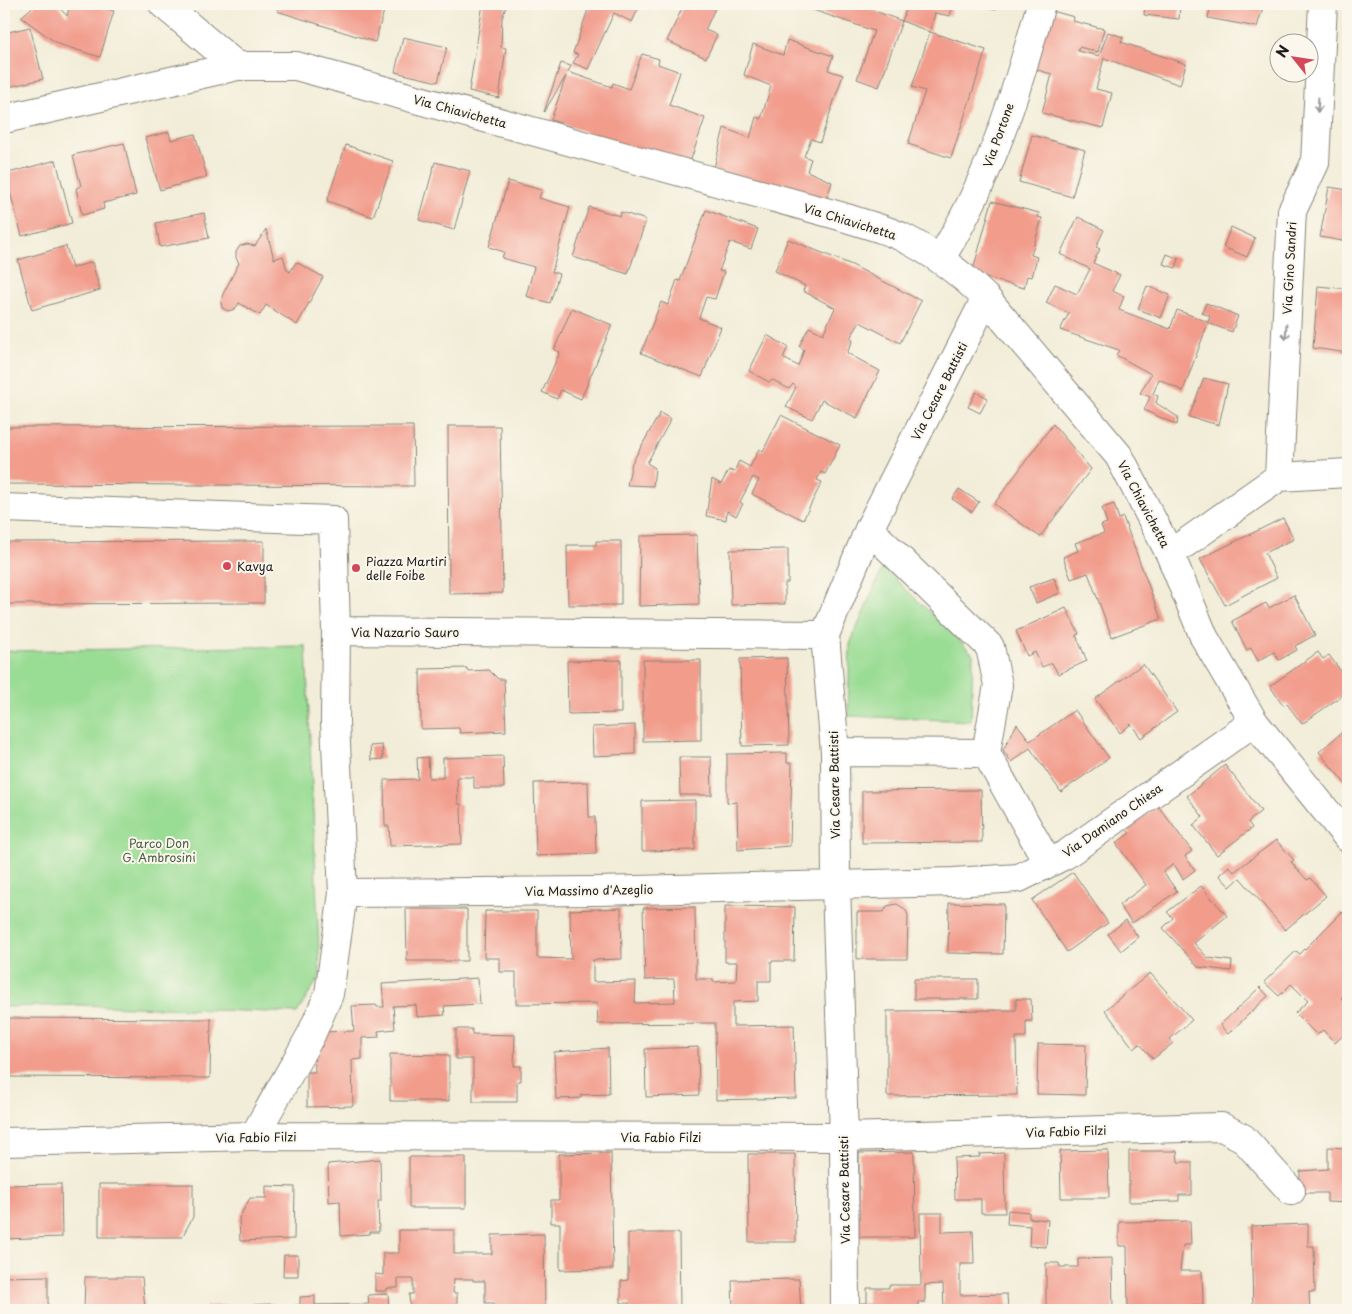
<svg xmlns="http://www.w3.org/2000/svg" width="1352" height="1314" font-family="'Playpen Sans',sans-serif">
<rect width="100%" height="100%" fill="#fbf7ec"/>
<filter id="ink" filterUnits="userSpaceOnUse"><feTurbulence type="fractalNoise" baseFrequency=".02" numOctaves="2"/><feDisplacementMap in="SourceGraphic" scale="10" xChannelSelector="R" yChannelSelector="G"/><feConvolveMatrix kernelMatrix="1 2 1 2 8 2 1 2 1" color-interpolation-filters="sRGB"/></filter>
<filter id="wash" filterUnits="userSpaceOnUse"><feTurbulence type="fractalNoise" baseFrequency=".0096" numOctaves="4" result="noise"/><feDisplacementMap in="SourceGraphic" scale="20" xChannelSelector="R" yChannelSelector="G"/><feGaussianBlur stdDeviation="1.12" result="paint"/><feColorMatrix in="noise" values="0 0 0 0 0 0 0 0 0 0 0 0 0 0 0 0 0 1.4 0 .05"/><feComposite in="paint" operator="in"/></filter>
<g filter="url(#wash)">
<rect width="100%" height="100%" fill="#f2edd8"/>
<path fill="#99dc93" stroke="#5a7c58" d="M883,567L973,654L971,721L848,716L850,644Z
M306,646L320,976L297,1013L79,1005L4,1007V651Z"/>
<g id="blocks">
<path fill="#f29c8c" d="M36,4H56L67,16L70,4H88L114,11L100,57L58,44L21,17Z
M279,4H386L375,42L277,11Z
M483,4H507L502,18L501,47L506,48L499,98L469,91Z
M590,4H647L646,7L640,5L632,22L614,13L588,69L573,63L578,54L573,53Z
M684,4H717L705,30L717,35L706,58L667,41Z
M796,4H871L869,9L902,21L879,87L857,79L874,31Z
M908,4H953L950,16L935,13L930,32L902,21Z
M976,4H998L996,10Z
M1145,4H1180L1179,19L1144,15Z
M1211,4H1264L1257,27L1208,18Z
M1045,9L1074,17L1073,21L1104,29L1098,52L1079,47L1078,51L1099,56L1108,32L1123,37L1121,42L1186,64L1180,85L1104,58L1096,89L1112,93L1103,128L1042,113L1052,74L1030,68Z
M30,27L43,79L4,88V33Z
M930,32L986,50L951,158L908,144L925,91L912,87Z
M403,37L447,47L438,82L395,72Z
M787,40L833,56L828,70L843,75L820,142L811,139L804,156L811,159L807,171L832,182L825,204L713,172L724,128L750,138L756,117L761,119L771,86L744,75L753,44L783,55Z
M642,54L659,59L658,64L680,72L669,105L705,118L688,168L551,120L566,76L544,112L561,63L571,66L568,72L612,87L613,83L629,89Z
M169,132L171,140L195,134L207,177L160,190L145,138Z
M1032,135L1085,150L1072,197L1019,182Z
M124,143L136,195L103,203L104,209L82,215L76,188L81,186L73,155Z
M346,145L393,161L373,217L327,201Z
M56,160L72,223L22,236L5,174Z
M435,162L470,171L454,230L419,220Z
M508,181L542,190L539,198L570,207L552,272L559,274L550,303L526,296L534,267L502,258L504,252L489,247Z
M1329,187L1348,190V242L1320,237Z
M992,201L1039,213L1038,217L1042,218L1031,255L1037,257L1032,277L1027,276L1024,288L972,274Z
M589,207L620,216L621,212L646,220L628,274L573,257Z
M706,210L758,229L751,249L730,242L719,271L724,272L715,299L706,297L699,318L721,327L702,377L641,353L661,302L668,305L677,280L680,281Z
M204,213L209,238L160,247L156,223Z
M1078,217L1104,230L1096,247L1100,249L1093,263L1120,275L1112,291L1124,296L1119,310L1170,329L1177,310L1208,322L1210,316L1202,313L1206,303L1238,316L1232,332L1208,323L1183,391L1159,379L1153,394L1158,396L1156,403L1178,417L1177,425L1144,410L1150,397L1140,393L1151,374L1116,355L1119,350L1060,330L1069,313L1046,303L1055,284L1077,294L1090,269L1060,254Z
M1231,227L1255,238L1247,257L1223,247Z
M266,229L274,259L283,256L287,270L290,272L296,262L323,277L297,325L266,305L260,315L239,303L235,309L228,311L222,308L221,302L223,294L239,263L236,258V252L240,246L247,244L255,246Z
M788,239L852,265L921,301L900,343L860,322L850,338L853,340L847,353L880,371L857,418L822,400L812,419L786,407L796,387L793,384L789,389L773,380L769,382L749,371L767,335L788,347L783,358L798,366L804,350L799,346L809,327L823,334L835,308L803,291L805,286L775,271Z
M66,246L72,268L92,262L100,290L32,310L18,260Z
M1167,254L1179,259L1176,268L1163,264Z
M1147,286L1170,295L1161,318L1138,309Z
M1318,286L1348,289V353L1313,348Z
M572,308L612,325L581,399L561,390L557,399L542,392L560,352L554,350Z
M1204,378L1228,384L1219,425L1189,417Z
M976,392L988,398L980,413L968,407Z
M660,413L671,419L647,463L655,468L653,486L627,485L632,463Z
M781,415L840,445L825,474L821,472L817,480L822,482L803,520L752,494L759,480L753,477L740,502L743,504L736,516L727,511L726,520L706,516L712,479L721,484L729,470L734,472L739,461L750,467L759,449L763,451Z
M1053,424L1091,469L1040,537L994,504Z
M413,426L414,486L4,484V427Z
M448,426H500L503,593L449,594Z
M959,489L979,502L972,512L952,499Z
M1114,504L1119,519L1123,517L1161,619L1112,637L1088,573L1071,579L1063,557L1078,551L1075,543L1104,533L1101,525L1107,523L1102,508Z
M1283,518L1294,539L1265,553L1277,578L1225,605L1200,559Z
M697,535L699,604L639,606L640,536Z
M264,541V603L4,604V542Z
M596,541H621V605H568L567,545H596Z
M788,549V583H785V604L731,605L730,550Z
M1054,578L1060,593L1036,603L1029,587Z
M1294,595L1315,635L1295,646L1297,650L1279,660L1274,652L1258,661L1251,648L1247,650L1232,621L1266,603L1269,608Z
M1066,608L1079,634L1076,635L1087,661L1058,674L1052,663L1042,667L1035,652L1027,656L1016,631Z
M1318,652L1323,659L1329,655L1348,681L1343,687L1347,692L1302,724L1287,704L1283,705L1270,686Z
M787,658L789,745L742,746L740,659Z
M621,660V713L568,714L567,661Z
M643,660H701V740L643,741Z
M1143,664L1177,712L1141,738L1131,724L1120,733L1095,699Z
M467,668V671L489,670L498,679H504L506,731L460,733L459,728L421,729L420,669Z
M1075,710L1109,758L1061,792L1030,748L1011,762L1003,750L1017,724L1030,741Z
M635,725V754L593,756L592,727Z
M1348,727V787L1319,752Z
M382,745L383,759L371,760L370,746Z
M787,753V763H792L790,846L738,850L737,802L727,803V754Z
M503,756L504,788H474V777H457L458,804H461L462,844L390,846L389,826H385L384,780L418,779L417,758L428,757L429,778H443V758Z
M679,757H711L712,795H680Z
M1225,765L1261,811L1248,822L1252,828L1217,855L1193,825L1203,817L1187,796Z
M588,782L589,817H595L596,854L536,856L534,783Z
M981,790L982,842L862,843V791Z
M695,800V850L642,851V801Z
M1158,806L1192,851L1185,856L1195,870L1183,879L1174,864L1163,872L1177,891L1132,923L1119,905L1146,885L1116,843L1130,833L1126,829Z
M1276,840L1294,860L1291,862L1307,880L1310,878L1326,896L1285,930L1240,878L1230,887L1219,875L1229,866L1234,872Z
M1073,872L1108,923L1067,952L1032,900Z
M1201,886L1227,916L1194,943L1208,958L1232,961L1231,971L1198,967L1163,928L1173,918L1167,912Z
M949,903L1004,904L1003,954L948,953Z
M897,904L905,909L908,915L907,959H857V912H884L887,906Z
M725,906L795,907L794,961H771V981H758V1001L733,1002V1026L794,1025L796,1098L716,1100L715,1023L598,1024L597,1003L516,1004V972H500V958H484L485,911H537V958L571,959L570,910L621,908L622,959L593,960V982L636,981L635,1003L675,1002L674,979L645,980L643,908L695,907L696,979H713V982L736,981L737,962H725Z
M406,909H467V961H407Z
M1342,912L1348,919V991L1341,998L1348,1005V1031L1335,1043L1323,1030L1317,1035L1295,1013L1308,1001L1291,984L1279,996L1264,982L1296,951L1300,954Z
M1126,920L1138,937L1121,951L1108,934Z
M1150,973L1192,1020L1170,1039L1173,1043L1153,1059L1140,1044L1134,1049L1105,1010Z
M478,978L480,1004L444,1006L445,1015L417,1017L416,1005L393,1006L395,1029L378,1031L379,1037L362,1038V1059L352,1060L353,1106L307,1107V1072H315L314,1047H322L321,1032L354,1031L352,1006L376,1005L377,1007H384L382,984Z
M914,979H978V999H914Z
M1260,987L1268,996L1228,1034L1220,1025Z
M1016,999H1031L1032,1021H1026V1037H1016L1017,1095L887,1096V1011L1016,1010Z
M4,1018L211,1019L210,1078L4,1077Z
M456,1029H472V1034L515,1035L514,1066H521V1081H517V1102H473V1059H456Z
M1038,1044L1086,1045L1085,1095L1037,1094Z
M698,1047L699,1095L646,1097L645,1049Z
M608,1048L609,1094L581,1095V1098L556,1099L554,1052Z
M390,1054L449,1055V1101H390Z
M1328,1147L1348,1148V1203L1327,1202V1193H1300V1171L1328,1169Z
M1108,1150L1109,1198H1061L1060,1151Z
M1129,1151H1177L1178,1162H1192V1195H1179V1201L1129,1202Z
M914,1152L915,1237H859V1153Z
M611,1153L613,1269L560,1270V1223H551V1200H559V1154Z
M1004,1153L1005,1213H981V1199H955L954,1158L980,1157L979,1154Z
M748,1154H795L796,1242H749Z
M409,1157H466V1208H409Z
M380,1159L381,1201H378L379,1232H370V1234L341,1236L340,1201L329,1202L328,1164Z
M61,1184L62,1237L4,1239V1185Z
M99,1184H193V1217L182,1237H99Z
M266,1186L295,1187L294,1239L240,1241L239,1218L250,1198H266Z
M1008,1210L1029,1212V1218L1048,1220L1046,1247L1029,1246L1030,1226L1007,1224Z
M920,1213H942V1232L973,1231L974,1264H960V1295L1007,1294L1008,1310H944L943,1284L925,1285V1302H918V1310H861V1303H867V1288H889V1285H921Z
M1190,1221L1191,1245H1183L1180,1271H1202L1203,1306H1182V1310H1128L1127,1246H1119V1222Z
M1308,1224V1246H1314L1315,1292H1309L1310,1310L1253,1309L1251,1226Z
M399,1230H454V1254H492V1235L544,1234L545,1310H494V1303H485V1281H473V1279H454L453,1293H457V1310H410L409,1294H413V1279H398V1288H387V1291H375V1274L383,1275V1253H399Z
M628,1233H679L680,1310H629V1303H621V1281L628,1280Z
M284,1255H298V1276H283Z
M1112,1258L1113,1310H1046V1263H1059L1060,1267H1078V1259Z
M48,1276V1310H4V1277Z
M85,1277H142L145,1308L143,1310H84Z
M799,1279L801,1310H733L732,1280Z
M388,1294L389,1310H295V1305H300V1297L315,1296V1305L369,1304L368,1295Z
M275,1304V1310H207L206,1306Z"/>
</g>
</g>
<g filter="url(#ink)">
<use href="#blocks" fill-opacity="0" stroke="#87847a" stroke-width="1"/>
<g fill="none" stroke-linecap="round" stroke-linejoin="round">
<defs>
<path id="minor" d="M163,4L237,66
M4,119L237,66H296L840,216C861,223 883,228 902,237C934,253 961,273 986,298L1119,456L1170,554L1204,637L1254,722L1348,838
M940,259C989,182 1017,91 1041,4
M1279,477L1292,211L1315,163L1323,4
M4,508L333,520L336,631L825,635
M869,529L990,647L998,685L986,753L1048,863
M1170,554L1279,477L1348,473
M835,752L986,753
M343,893L597,891L953,882L1019,878L1065,855L1254,722
M254,1136L311,1035L329,994L343,893L335,722L336,631
M4,1142L254,1136L844,1137L1222,1127L1243,1138L1291,1191
M845,1310L844,1137L836,884L835,752L825,635L869,529L986,298"/>
</defs>
<use href="#minor" stroke="#87847a" stroke-width="30"/>
<use href="#minor" stroke="#fff" stroke-width="28"/>
</g>
<defs><path id="oneway-shaft" d="M-6 0H5M1.5-3L5.5 0L1.5 3" fill="none" stroke-width="1.6" stroke-linecap="round" stroke-linejoin="round" transform="scale(1.25)"/></defs>
<g stroke="#999">
<use href="#oneway-shaft" transform="translate(1318 105) rotate(93)"/>
<use href="#oneway-shaft" transform="translate(1286 332) rotate(93)"/>
</g>
</g>
<g fill="#d1495b" stroke="#fbf7ec" stroke-width="2">
<circle cx="227" cy="566" r="5"/>
<circle cx="356" cy="568" r="5"/>
</g>
<g text-anchor="middle" dominant-baseline="central" stroke-width="4" stroke-linejoin="round" paint-order="stroke">
<g font-size="12" fill="#1c1c1c" stroke="#fbf7ec">
<text transform="translate(460 111) rotate(15)">Via Chiavichetta</text>
<text transform="translate(998 135) rotate(-70)">Via Portone</text>
<text transform="translate(850 221) rotate(17)">Via Chiavichetta</text>
<text transform="translate(1289 268) rotate(-87)">Via Gino Sandri</text>
<text transform="translate(939 391) rotate(-63)">Via Cesare Battisti</text>
<text transform="translate(1144 504) rotate(62)">Via Chiavichetta</text>
<text x="405" y="632">Via Nazario Sauro</text>
<text transform="translate(834 785) rotate(-91)">Via Cesare Battisti</text>
<text transform="translate(1112 820) rotate(-35)">Via Damiano Chiesa</text>
<text transform="translate(589 890) rotate(-1)">Via Massimo d'Azeglio</text>
<text transform="translate(1066 1131) rotate(-2)">Via Fabio Filzi</text>
<text transform="translate(256 1137) rotate(-1)">Via Fabio Filzi</text>
<text x="661" y="1137">Via Fabio Filzi</text>
<text transform="translate(844 1190) rotate(-91)">Via Cesare Battisti</text>
</g>
<g font-size="12" fill="#1c1c1c" stroke="#fbf7ec" text-anchor="start">
<text x="366" y="561">Piazza Martiri<tspan x="366" dy="14">delle Foibe</tspan></text>
<text x="237" y="566">Kavya</text>
</g>
<g font-size="12" fill="#485f46" stroke="#fbf7ec">
<text x="159" y="843">Parco Don<tspan x="159" dy="14">G. Ambrosini</tspan></text>
</g>
</g>
<rect width="1352" height="1314" fill="none" stroke="#fbf7ec" stroke-width="20"/>
<g transform="translate(1294 58) rotate(300)"><circle r="24" fill="#fbf7ec" stroke="#a29f99"/>
<path d="M0-4L9 19L0 12L-9 19Z" fill="#d1495b"/>
<text y="-8" font-size="14" font-weight="bold" text-anchor="middle" fill="#1c1c1c">N</text>
</g>
</svg>
